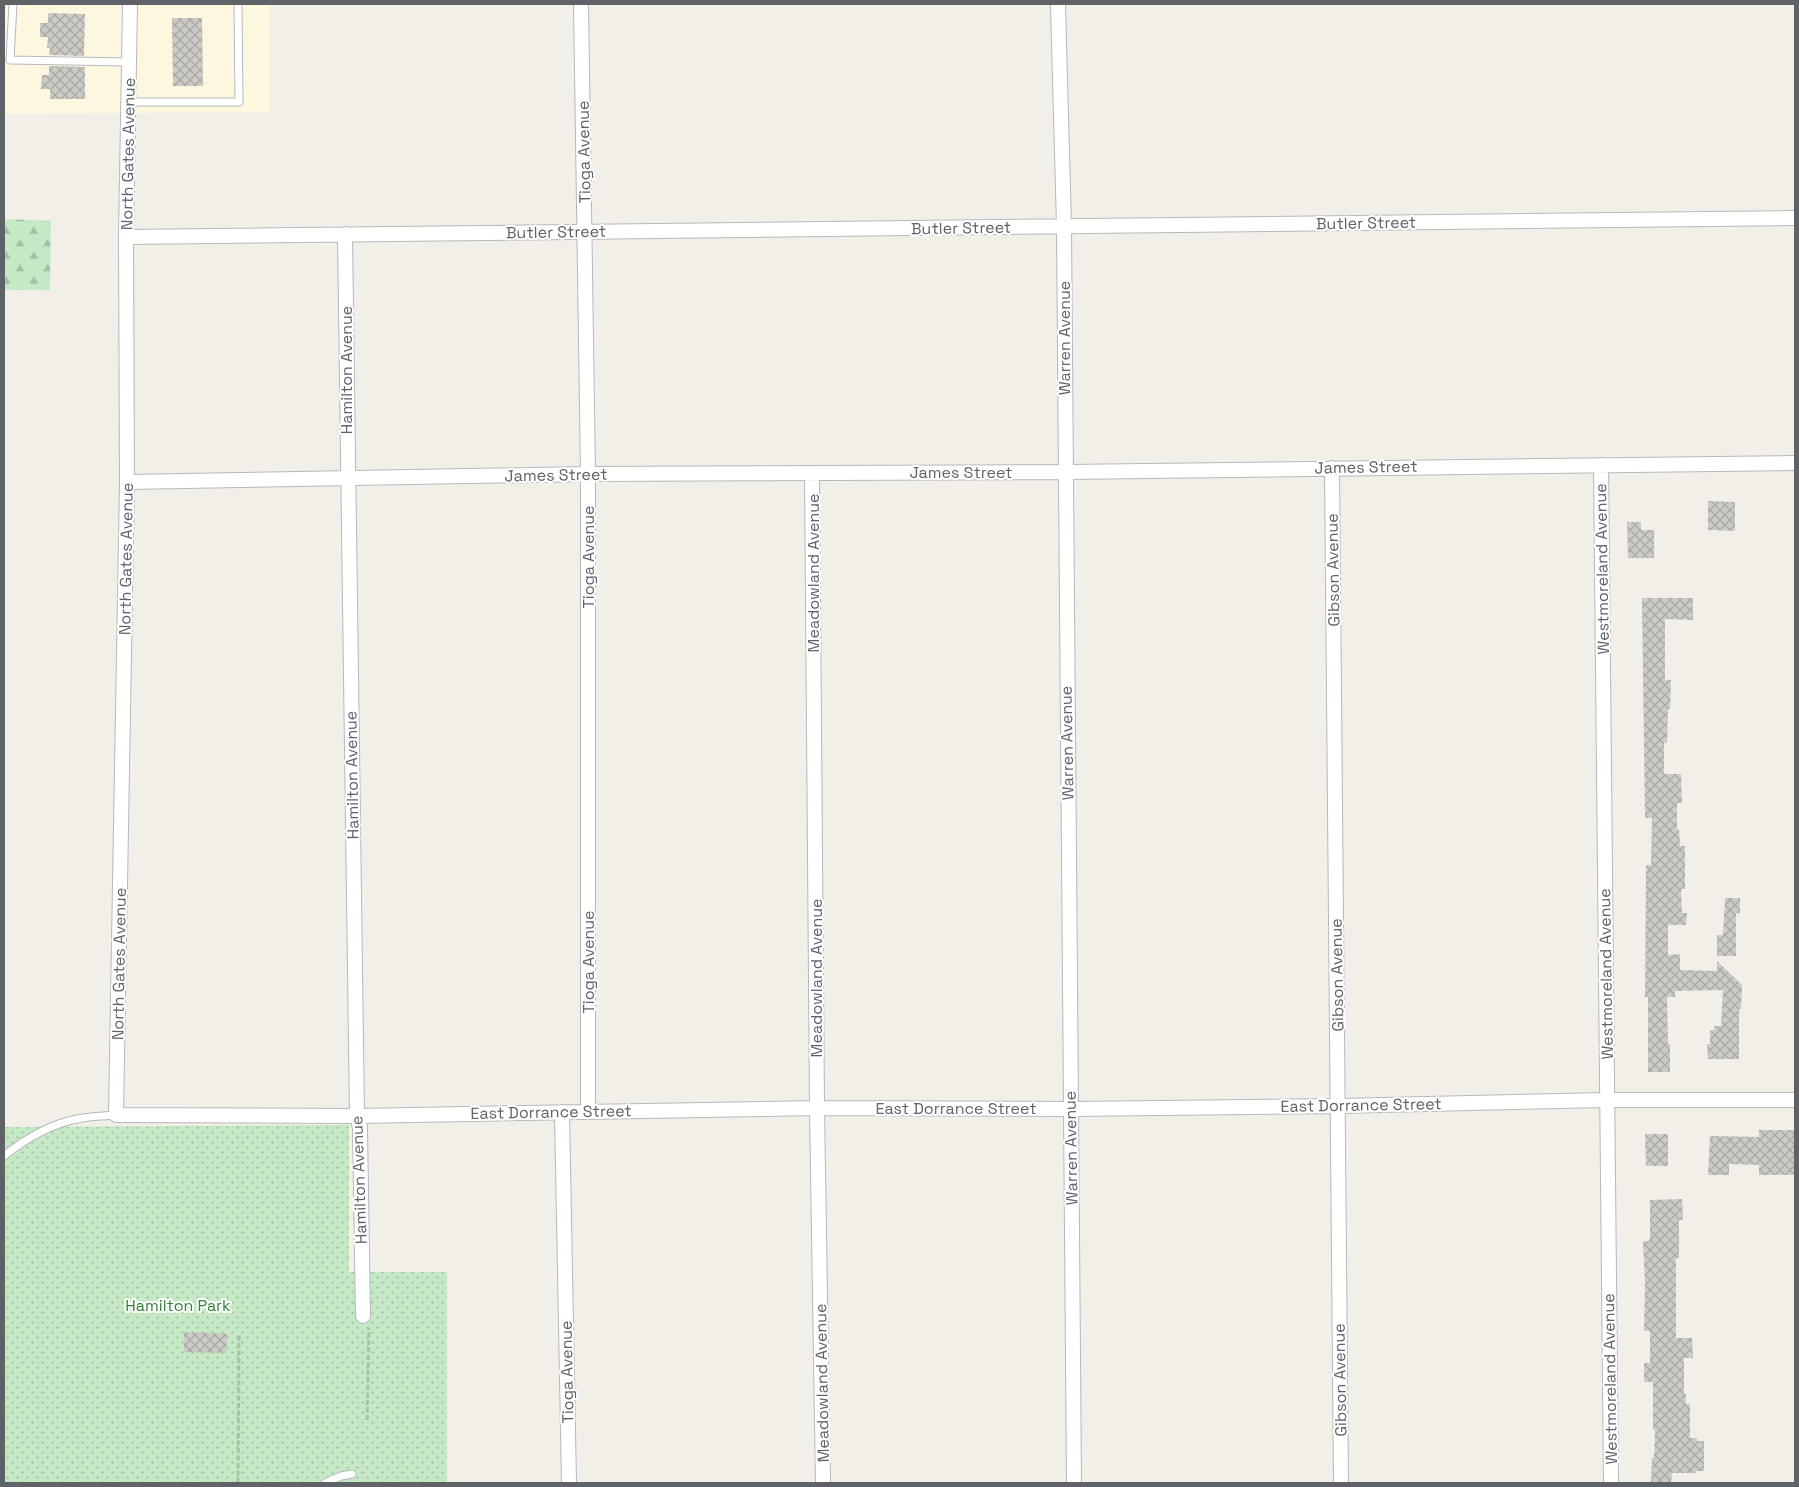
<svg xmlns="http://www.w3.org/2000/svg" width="1799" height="1487" font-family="'Space Grotesk',sans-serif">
<defs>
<pattern id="forest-firs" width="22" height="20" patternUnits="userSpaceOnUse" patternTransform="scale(1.25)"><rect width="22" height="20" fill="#c5e8c5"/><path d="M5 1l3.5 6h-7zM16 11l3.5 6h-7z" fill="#a3c0a4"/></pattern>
<pattern id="park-dots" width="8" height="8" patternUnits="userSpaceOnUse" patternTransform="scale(1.25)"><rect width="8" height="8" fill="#c5e8c5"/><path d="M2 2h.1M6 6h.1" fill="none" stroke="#a3c0a4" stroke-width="1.8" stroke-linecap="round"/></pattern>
<pattern id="building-cross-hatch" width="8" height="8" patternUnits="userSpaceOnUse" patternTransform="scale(1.25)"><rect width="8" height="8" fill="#cccac5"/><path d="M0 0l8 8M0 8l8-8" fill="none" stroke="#a9a8a4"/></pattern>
</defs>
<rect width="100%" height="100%" fill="#f1efe8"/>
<path fill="#fef7e0" d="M4,4H269V112L4,114Z"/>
<path fill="url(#forest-firs)" d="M4,219L51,221L50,290H4Z"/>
<path fill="url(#park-dots)" d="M349,1125V1272H447V1483H4V1127Z"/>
<path fill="url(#building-cross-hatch)" d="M48,13L85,14L84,56L49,55L50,48H47L48,37H40V23H48Z
M172,18H202L203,86H173Z
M49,66L85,67V99H50V89H41L42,75H49Z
M1708,501L1735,502V531L1708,530Z
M1627,522H1641V530H1654V558H1628Z
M1642,598H1693V620L1665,619V680H1671L1670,709H1668L1667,743H1664V774H1681L1682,803H1677V829H1679L1680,846H1685V889H1681L1682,913H1687L1686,925H1668V955L1680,954V970L1717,971V961L1742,985L1741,1009H1739V1059H1708L1707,1044H1710V1031L1714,1030V1026H1721L1723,990L1675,991V997H1667L1668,1044H1670V1072H1648V997H1645L1646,865H1651L1652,818H1645Z
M1725,898H1740V914L1736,913V956H1717V935H1723Z
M1759,1130H1795V1175H1759V1165L1729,1164V1175H1708L1710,1136L1759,1137Z
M1645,1134H1668V1166H1646Z
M1682,1199L1683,1220H1679V1258H1676V1338H1692L1693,1358H1684V1394H1686V1404H1690V1438H1697V1441H1704V1471H1696V1473H1672L1671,1483H1651L1652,1458H1654L1655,1430H1653V1382H1644V1363H1650V1331H1644L1645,1284L1643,1241H1649L1650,1239V1200Z
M184,1332L227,1334L226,1353L184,1352Z"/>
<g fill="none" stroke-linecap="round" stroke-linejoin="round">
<defs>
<path id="lane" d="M13,4L10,60L129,62
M128,102H239L238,4
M4,1156C24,1140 51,1124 77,1119C89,1116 103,1116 116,1115
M325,1483L341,1476L352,1474"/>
<path id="street" d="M130,4L126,237L127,482L116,1115L357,1116L817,1108L1070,1109L1338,1106L1607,1100H1795
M581,4L588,474V1111
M1058,4L1064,227L1074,1483
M345,234L357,1116L360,1128L363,1316
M126,237L1795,218
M1601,465L1611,1483
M1332,468L1341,1483
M812,473L817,1108L823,1483
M127,482L588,474L1065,472L1795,463
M562,1112L569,1483"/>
</defs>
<use href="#lane" stroke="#b5b8bc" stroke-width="9"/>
<use href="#street" stroke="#b5b8bc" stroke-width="16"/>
<path stroke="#9cc7a9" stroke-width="3" stroke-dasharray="5 2.5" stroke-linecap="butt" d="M367,1420L369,1328
M238,1483L239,1334"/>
<use href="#lane" stroke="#fff" stroke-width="7"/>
<use href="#street" stroke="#fff" stroke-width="14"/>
</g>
<g text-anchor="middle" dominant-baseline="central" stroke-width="4" stroke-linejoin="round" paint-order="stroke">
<g font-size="16" fill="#5f6368" stroke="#fff">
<text transform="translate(584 152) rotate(-91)">Tioga Avenue</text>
<text transform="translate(128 154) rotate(-89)">North Gates Avenue</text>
<text transform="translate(1366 223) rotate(-1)">Butler Street</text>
<text transform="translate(961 228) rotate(-1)">Butler Street</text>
<text transform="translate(556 232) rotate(-1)">Butler Street</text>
<text transform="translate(1064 338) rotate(-90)">Warren Avenue</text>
<text transform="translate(346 370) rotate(-90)">Hamilton Avenue</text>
<text transform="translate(1366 467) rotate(-1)">James Street</text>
<text x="961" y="472">James Street</text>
<text transform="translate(556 475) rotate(-1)">James Street</text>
<text transform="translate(588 557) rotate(-90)">Tioga Avenue</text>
<text transform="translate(126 559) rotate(-89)">North Gates Avenue</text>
<text transform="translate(1602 569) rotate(-91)">Westmoreland Avenue</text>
<text transform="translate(1333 570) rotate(-91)">Gibson Avenue</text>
<text transform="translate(813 573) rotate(-90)">Meadowland Avenue</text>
<text transform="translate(1067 743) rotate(-91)">Warren Avenue</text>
<text transform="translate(352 775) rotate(-91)">Hamilton Avenue</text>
<text transform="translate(588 962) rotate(-90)">Tioga Avenue</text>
<text transform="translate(119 964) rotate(-89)">North Gates Avenue</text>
<text transform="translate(1606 974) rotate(-91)">Westmoreland Avenue</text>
<text transform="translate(1337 975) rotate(-91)">Gibson Avenue</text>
<text transform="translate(816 978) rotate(-90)">Meadowland Avenue</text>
<text transform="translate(1361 1105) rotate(-1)">East Dorrance Street</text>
<text x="956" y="1108">East Dorrance Street</text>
<text transform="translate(551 1112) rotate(-1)">East Dorrance Street</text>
<text transform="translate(1071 1148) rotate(-91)">Warren Avenue</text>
<text transform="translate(359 1180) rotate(-92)">Hamilton Avenue</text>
<text transform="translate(567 1372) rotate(-91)">Tioga Avenue</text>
<text transform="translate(1610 1379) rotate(-91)">Westmoreland Avenue</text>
<text transform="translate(1340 1380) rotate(-91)">Gibson Avenue</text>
<text transform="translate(822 1383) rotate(-91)">Meadowland Avenue</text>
</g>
<g font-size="16" fill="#348238" stroke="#fff">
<text x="178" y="1305">Hamilton Park</text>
</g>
</g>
<rect width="1799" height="1487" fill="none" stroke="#5f6368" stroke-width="10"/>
</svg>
